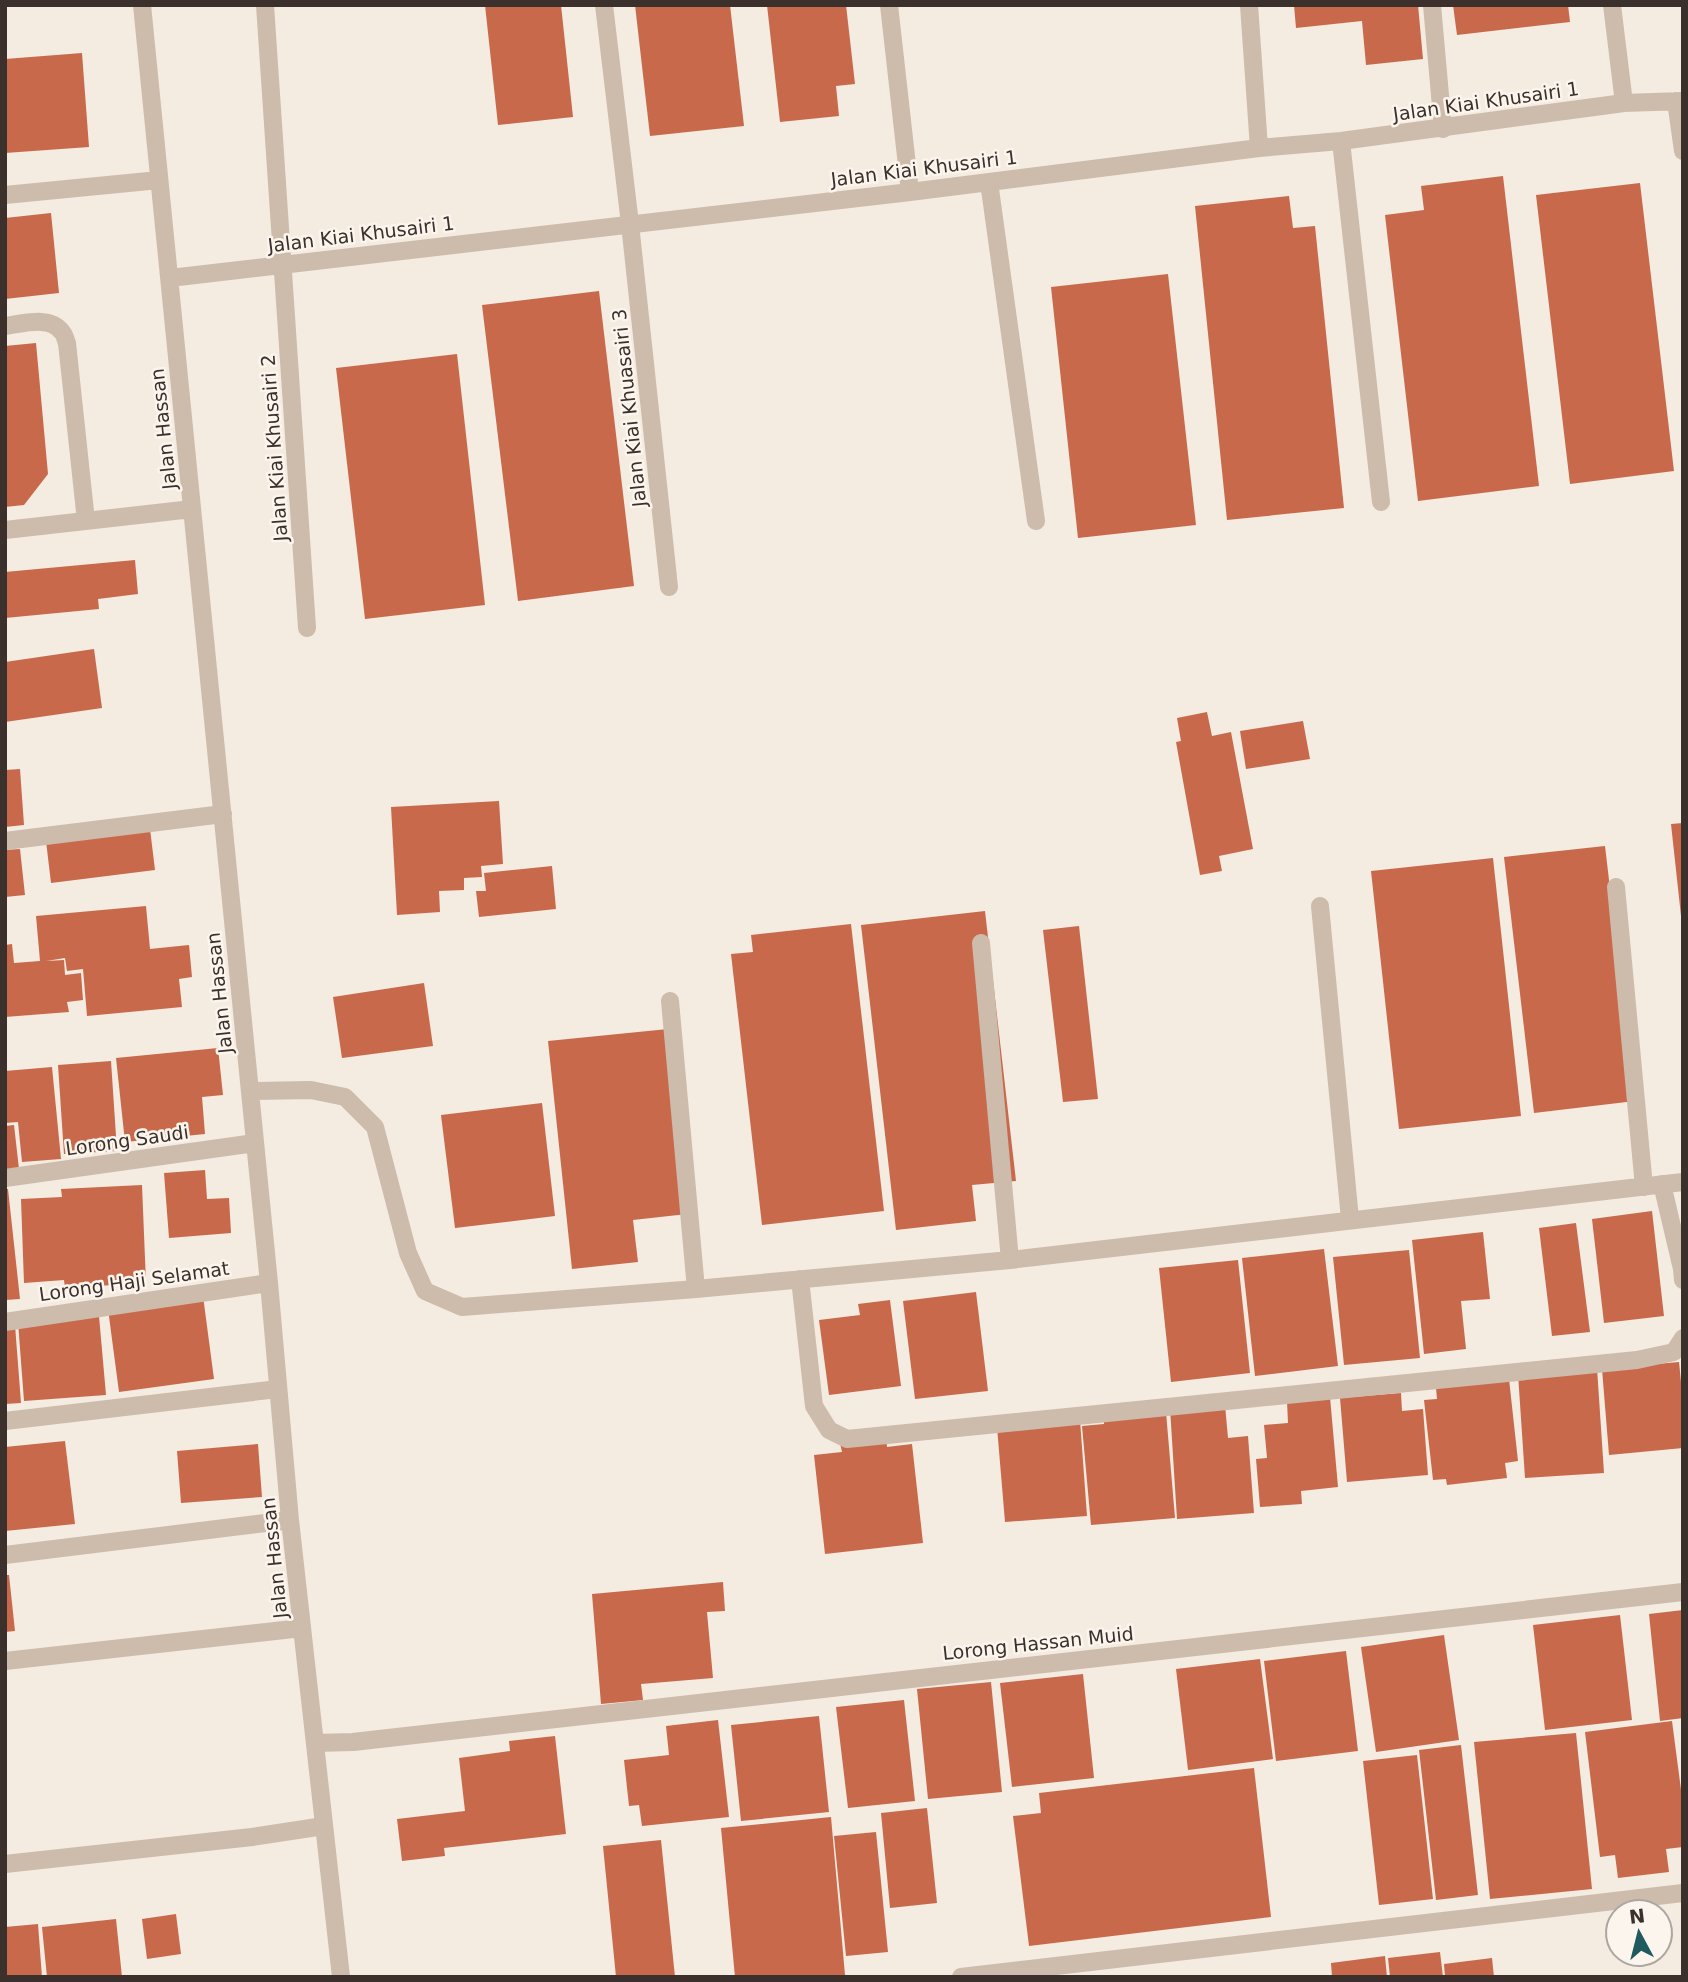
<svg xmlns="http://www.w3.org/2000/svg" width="1688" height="1982" font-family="'DejaVu Sans',sans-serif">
<rect width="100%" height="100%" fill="#f4ebe1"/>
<path fill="#c8694b" d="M485,5H561L573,117L498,125Z
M635,5H730L744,126L650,136Z
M767,5H846L855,84L836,86L839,116L780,122Z
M1294,5H1418L1423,59L1366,65L1362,21L1296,28Z
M1453,5H1568L1570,22L1457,35Z
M82,53L89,147L5,153V59Z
M1503,176L1539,486L1418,501L1385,215L1424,210L1421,186Z
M1640,183L1674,471L1570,484L1536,195Z
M1289,196L1293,228L1315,226L1344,508L1227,520L1195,206Z
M51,213L59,293L5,299V218Z
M1168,274L1196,525L1078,538L1051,287Z
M599,291L634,586L518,601L482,305Z
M36,343L48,474L24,505L5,507V346Z
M457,354L485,605L365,619L336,368Z
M135,560L138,594L98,599L99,609L5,618V572Z
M94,649L102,708L5,722V662Z
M1207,712L1212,736L1231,732L1253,849L1219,856L1222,871L1200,875L1176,742L1181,741L1177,718Z
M1303,721L1310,759L1246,769L1240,731Z
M20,769L24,825L5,827V770Z
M499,801L503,864L481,866L482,877L464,878V890L439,891L440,912L397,915L391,807Z
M1683,823V916H1681L1671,824Z
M150,829L155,870L51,883L46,841Z
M1605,846L1635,1101L1534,1113L1504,857Z
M20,849L25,895L5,897V850Z
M1493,858L1521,1116L1399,1129L1371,871Z
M552,866L556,909L479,917L476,891H486L484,873Z
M146,906L150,949L189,945L192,977L179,979L182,1007L87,1016L83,969L67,971L65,958L46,961L64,960L65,975L81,973L83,1000L67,1002L69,1012L5,1017V945L12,944L14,963L40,961L36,916Z
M985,911L1016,1181L972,1185L976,1221L896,1230L861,925Z
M851,924L884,1211L762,1225L731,954L753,952L751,935Z
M1079,926L1098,1099L1063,1102L1043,930Z
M424,983L433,1046L342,1058L333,997Z
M668,1029L687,1214L633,1220L638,1262L572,1269L548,1041Z
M218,1048L223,1095L202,1097L205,1134L125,1142L116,1058Z
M111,1061L117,1151L64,1154L58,1065Z
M52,1067L61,1159L22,1162L18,1122L5,1123V1071Z
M542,1103L555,1216L455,1228L441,1115Z
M14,1125L19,1169L5,1170V1126Z
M205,1170L207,1199L229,1198L231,1233L169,1238L164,1173Z
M142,1185L146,1283L65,1288L64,1280L24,1283L21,1199L62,1197L61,1189Z
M5,1189H8L20,1299L5,1300Z
M1652,1211L1664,1316L1604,1323L1592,1219Z
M1576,1223L1590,1332L1552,1336L1539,1228Z
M1483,1232L1490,1299L1461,1301L1466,1349L1424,1354L1412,1240Z
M1324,1249L1338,1366L1255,1376L1242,1258Z
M1409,1250L1420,1358L1344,1365L1333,1257Z
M1238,1260L1250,1373L1171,1382L1159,1268Z
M976,1292L988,1391L915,1399L903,1301Z
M203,1296L214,1379L119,1392L108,1309Z
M890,1300L901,1386L829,1395L819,1320L860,1315L858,1304Z
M99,1316L106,1395L24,1401L18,1322Z
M15,1325L21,1403L5,1404V1326Z
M1679,1362L1683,1402V1448L1609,1455L1602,1369Z
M1597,1368L1604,1473L1525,1478L1518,1374Z
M1509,1379L1518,1461L1505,1463L1507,1478L1447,1485L1446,1479L1433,1480L1424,1400L1437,1399L1436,1388Z
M1401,1393L1402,1411L1423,1409L1428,1475L1347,1482L1340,1398Z
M1330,1397L1338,1487L1301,1491L1302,1504L1260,1507L1256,1459L1267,1458L1264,1425L1288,1423L1287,1401Z
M1225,1405L1228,1438L1248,1436L1254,1513L1177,1519L1170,1408Z
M1166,1412L1175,1518L1091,1525L1082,1426L1104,1424V1417Z
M1080,1420L1087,1516L1005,1522L997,1427Z
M886,1438L887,1447L912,1444L923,1543L825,1554L814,1455L842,1452L840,1443Z
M65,1441L75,1524L5,1531V1447Z
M258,1444L262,1497L181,1503L177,1451Z
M5,1575H9L15,1631L5,1632Z
M723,1582L725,1611L707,1612L713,1678L641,1684L643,1700L601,1704L592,1594Z
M1683,1610V1718L1660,1721L1649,1614Z
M1620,1615L1632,1720L1545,1730L1533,1625Z
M1444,1635L1459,1740L1376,1752L1361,1647Z
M1346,1651L1358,1751L1276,1761L1264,1661Z
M1260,1659L1273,1759L1188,1770L1176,1669Z
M1083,1674L1094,1778L1012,1787L1000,1683Z
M991,1682L1002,1792L928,1799L917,1689Z
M904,1700L915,1801L848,1808L836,1707Z
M819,1716L829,1812L741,1821L731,1725Z
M718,1720L729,1817L642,1826L639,1805L629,1806L624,1760L669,1755L666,1726Z
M1672,1721L1683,1805V1847L1666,1849L1669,1872L1618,1878L1615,1855L1600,1857L1585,1732Z
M1576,1733L1592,1889L1490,1899L1474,1742Z
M555,1736L566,1834L444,1848L445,1856L402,1861L397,1819L465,1811L459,1758L510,1751L509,1741Z
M1461,1745L1478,1895L1436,1900L1419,1750Z
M1417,1755L1433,1899L1379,1905L1363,1761Z
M1254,1768L1271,1917L1029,1946L1013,1816L1041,1813L1039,1793Z
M927,1808L937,1903L890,1908L881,1813Z
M831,1817L845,1975L823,1977H735L721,1828Z
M876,1832L888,1952L846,1956L834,1836Z
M661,1840L675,1977H616L603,1846Z
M176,1914L181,1954L147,1959L142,1919Z
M116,1919L122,1977H47L42,1927Z
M38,1924L42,1977H5V1927Z
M1440,1952L1443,1977H1390L1388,1958Z
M1385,1956L1387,1977H1332L1331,1963Z
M1492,1958L1494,1977H1445L1444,1964Z"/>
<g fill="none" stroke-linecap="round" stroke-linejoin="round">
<path stroke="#cdbbac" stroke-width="18" d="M1432,5L1443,129
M5,1661L302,1628
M5,1864L252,1837L324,1826"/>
<path stroke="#cdbbac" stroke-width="18" d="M142,5L269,1283L290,1520L341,1977
M265,5L307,628
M604,5L630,224L669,587
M889,5L910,192
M1249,5L1259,148
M1612,5L1624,103
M1676,101L1683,151
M1341,141L1381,502
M989,182L1036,521
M5,195L159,180
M170,278L910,192L1259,148L1341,141L1624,103L1683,101
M5,326C22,324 50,315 62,332C65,335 65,339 67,343L86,521
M5,530L192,509
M5,841L223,814
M1616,887L1644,1187
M1320,906L1350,1219
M981,943L1010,1260
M670,1001L696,1289
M250,1091L311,1090L345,1097L375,1127L408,1253L425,1291L462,1307L696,1289L1010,1260L1683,1182
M5,1178L255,1143
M1662,1184L1682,1269L1683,1280
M800,1279L814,1406L829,1430L847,1439L1637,1360L1674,1352L1683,1338
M5,1322L269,1283
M5,1421L278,1389
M5,1555L290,1520
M315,1743L353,1742L397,1737L1683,1592
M961,1977L1683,1893"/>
</g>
<g text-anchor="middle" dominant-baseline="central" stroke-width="5" stroke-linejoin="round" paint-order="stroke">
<g font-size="19" fill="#3b302b" stroke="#fbf5ee">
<text transform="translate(1486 101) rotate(-8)">Jalan Kiai Khusairi 1</text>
<text transform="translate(924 168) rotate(-7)">Jalan Kiai Khusairi 1</text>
<text transform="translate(361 234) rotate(-7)">Jalan Kiai Khusairi 1</text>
<text transform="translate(629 408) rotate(-96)">Jalan Kiai Khuasairi 3</text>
<text transform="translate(163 429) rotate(-96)">Jalan Hassan</text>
<text transform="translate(274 448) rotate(-94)">Jalan Kiai Khusairi 2</text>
<text transform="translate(219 993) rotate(-96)">Jalan Hassan</text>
<text transform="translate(127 1140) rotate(-8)">Lorong Saudi</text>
<text transform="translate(134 1281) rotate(-8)">Lorong Haji Selamat</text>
<text transform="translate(274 1558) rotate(-96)">Jalan Hassan</text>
<text transform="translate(1038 1643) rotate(-6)">Lorong Hassan Muid</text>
</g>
</g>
<rect width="1688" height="1982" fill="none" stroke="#3b302b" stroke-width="14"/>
<g transform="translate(1639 1933) rotate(353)"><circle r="33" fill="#fbf5ee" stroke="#aea6a0" stroke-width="2"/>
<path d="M0-5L12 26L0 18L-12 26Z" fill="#1f5a5e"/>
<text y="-10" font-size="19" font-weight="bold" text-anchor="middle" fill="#3b302b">N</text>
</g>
</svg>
